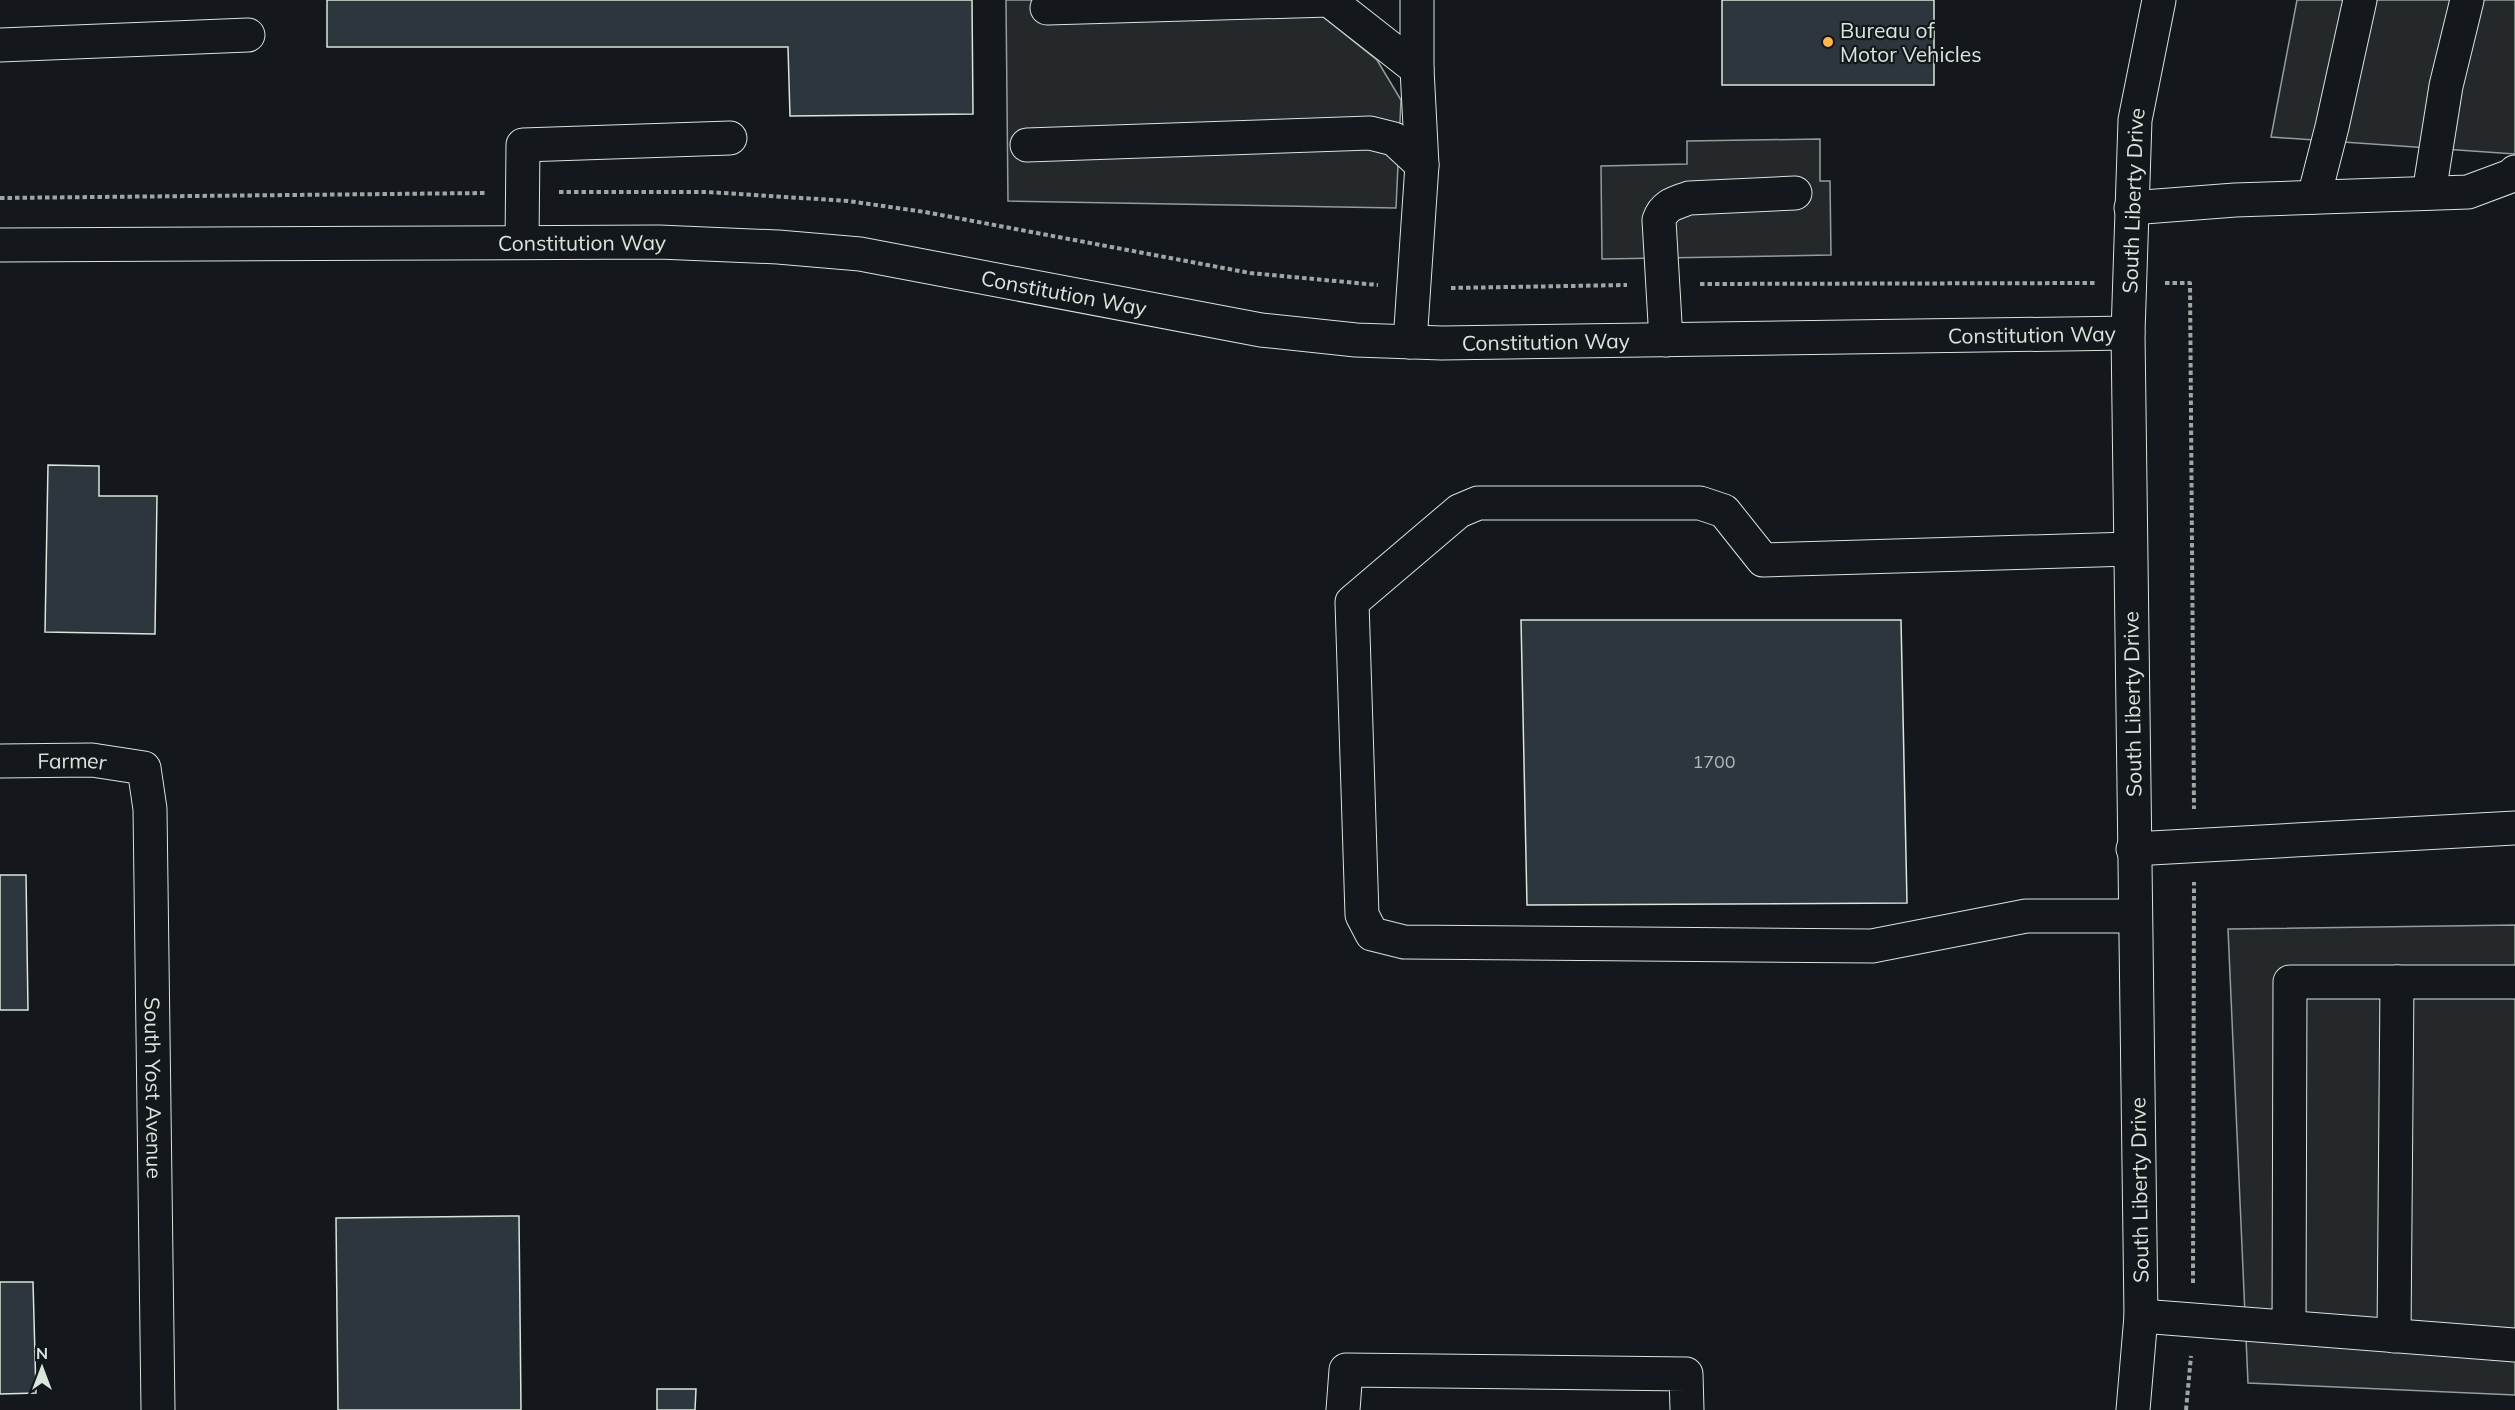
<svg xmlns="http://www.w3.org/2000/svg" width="2515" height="1410" font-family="Mulish,sans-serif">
<rect width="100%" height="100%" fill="#14181c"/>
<path fill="#24282b" stroke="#939e99" stroke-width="1.5" d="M1006,0H1302L1377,60L1401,100L1396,208L1008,201Z
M2297,0H2515V154L2271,137Z
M1820,139V181H1830L1831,255L1602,259L1601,166L1687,164V141Z
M2515,925V1395L2248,1383L2228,929Z"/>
<path fill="#2c363c" stroke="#d8e6dc" stroke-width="1.5" d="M327,0H972L973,114L790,116L788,47H327Z
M1722,0H1934V85H1722Z
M48,465L99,466V496H157L155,634L45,632Z
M1521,620H1901L1907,903L1527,905Z
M0,875H26L28,1010H0Z
M519,1216L521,1410H338L336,1218Z
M0,1282H33L36,1393L0,1394Z
M657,1389H696L695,1410H657Z"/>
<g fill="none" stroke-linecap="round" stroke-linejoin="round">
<defs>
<g id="minor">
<path d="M1329,0L1417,69L1422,165"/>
<path d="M1417,0V69"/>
<path d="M1047,8L1329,0"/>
<path d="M0,45L248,35"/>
<path d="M1027,145L1370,133L1394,139L1422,165L1410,342"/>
<path d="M2429,193L2446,86L2467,0"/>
<path d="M2314,197L2332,127L2360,0"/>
<path d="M2131,208L2235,200L2468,192L2511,176L2515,172"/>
<path d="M522,242L523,145L730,138"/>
<path id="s1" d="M0,245L659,242L778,247L860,254L1261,330L1356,340L1442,343L2128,333"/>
<path d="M1666,340L1659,220C1664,205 1675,203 1689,198L1795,193"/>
<path d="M2130,549L1763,560L1724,511L1700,503H1478L1459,511L1352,602L1362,915L1372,934L1404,942L1872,946L2026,916H2134"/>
<path id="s2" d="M0,761L92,760L144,768L150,809L158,1410"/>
<path d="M2133,849L2515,828"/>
<path d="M2141,1316L2515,1345"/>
<path d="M2289,1327L2290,982H2515"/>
<path d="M2394,1336L2397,982"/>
<path d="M1343,1410L1346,1370L1686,1374L1687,1410"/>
<path id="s3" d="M2133,1410L2141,1316L2128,333L2135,120L2159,0"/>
</g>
</defs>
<use href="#minor" stroke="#d8e6dc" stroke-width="35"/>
<path stroke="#9da8a2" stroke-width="4" stroke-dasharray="4.5 3" stroke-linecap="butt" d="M559,192H707L848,201L925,212L1250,273L1378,285
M0,198L485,193
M2165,283H2190L2194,809
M1700,284L2095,283
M1451,288L1627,285
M2193,1283L2194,882
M2186,1410L2191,1356"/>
<use href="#minor" stroke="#14181c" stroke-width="33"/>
</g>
<circle fill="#ffb74d" stroke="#14181c" stroke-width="2" cx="1828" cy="42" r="6"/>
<g text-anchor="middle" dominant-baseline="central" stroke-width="4.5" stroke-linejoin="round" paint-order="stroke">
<g font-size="18" fill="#adbab4">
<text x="1714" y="761">1700</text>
</g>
<g font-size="21" fill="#d8e6dc" stroke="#14181c" text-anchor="start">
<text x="1840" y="30">Bureau of<tspan x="1840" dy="24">Motor Vehicles</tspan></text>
</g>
<g font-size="21" fill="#d8e6dc" stroke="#14181c">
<text stroke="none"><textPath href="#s3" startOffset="1210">South Liberty Drive</textPath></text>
<text stroke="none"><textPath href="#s1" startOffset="582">Constitution Way</textPath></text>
<text stroke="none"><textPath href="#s1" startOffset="1068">Constitution Way</textPath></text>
<text stroke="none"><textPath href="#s1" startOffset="2040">Constitution Way</textPath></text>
<text stroke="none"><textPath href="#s1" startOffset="1554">Constitution Way</textPath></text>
<text transform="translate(2132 704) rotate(-91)">South Liberty Drive</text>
<text stroke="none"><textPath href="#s2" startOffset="72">Farmer</textPath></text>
<text stroke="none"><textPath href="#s2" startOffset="465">South Yost Avenue</textPath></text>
<text transform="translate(2139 1190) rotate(-91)">South Liberty Drive</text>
</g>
</g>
<g transform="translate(42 1368)" stroke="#14181c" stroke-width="4.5" paint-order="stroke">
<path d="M0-4.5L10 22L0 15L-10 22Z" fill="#d8e6dc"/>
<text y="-9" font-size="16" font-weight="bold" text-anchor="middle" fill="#d8e6dc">N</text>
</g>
</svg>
